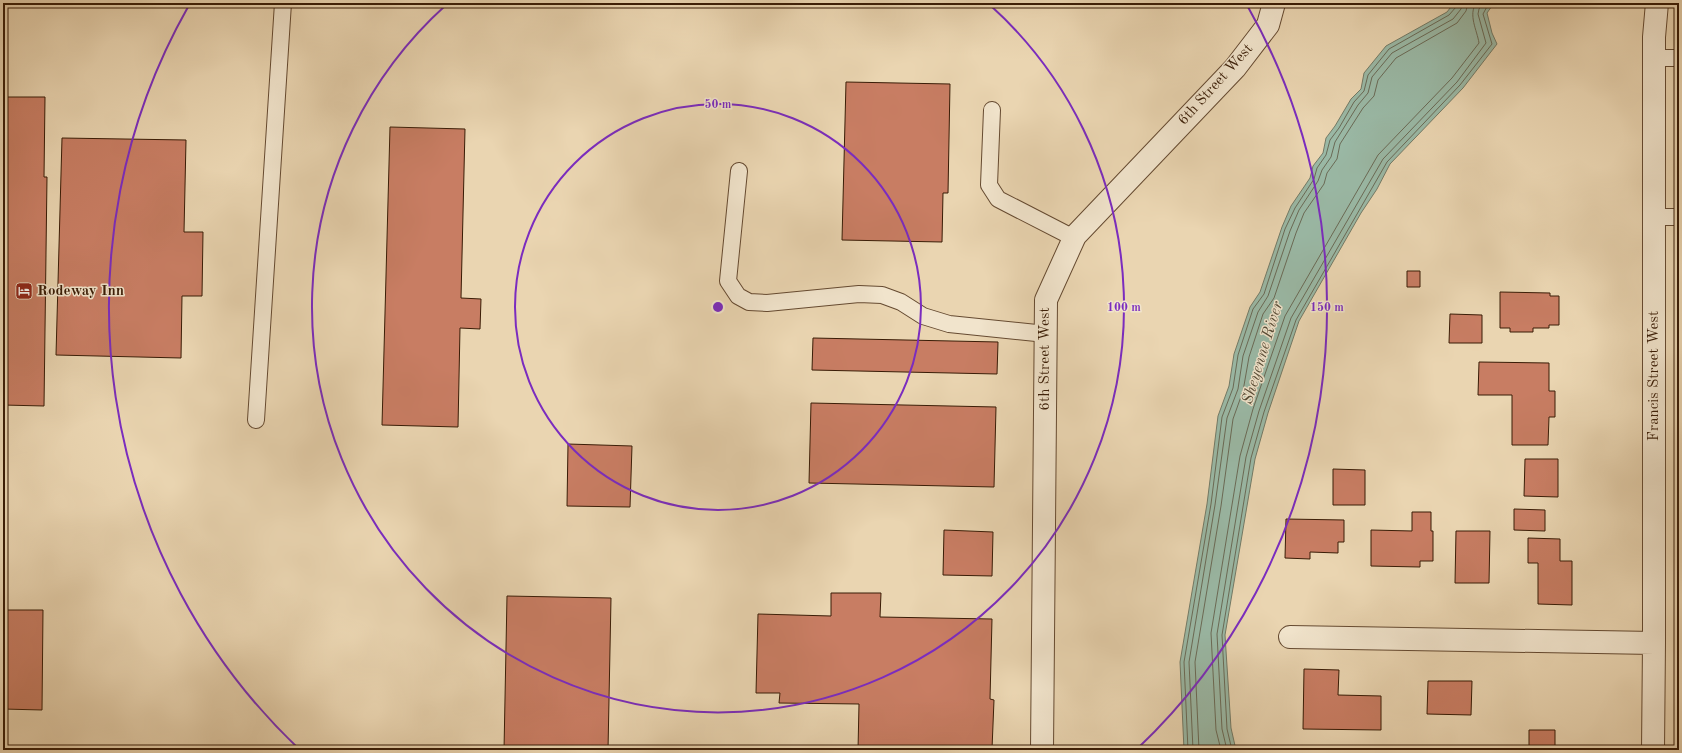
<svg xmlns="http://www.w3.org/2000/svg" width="1682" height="753" font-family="'Old Standard TT',serif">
<rect width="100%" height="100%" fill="#ead5b1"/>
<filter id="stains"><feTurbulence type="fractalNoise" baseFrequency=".005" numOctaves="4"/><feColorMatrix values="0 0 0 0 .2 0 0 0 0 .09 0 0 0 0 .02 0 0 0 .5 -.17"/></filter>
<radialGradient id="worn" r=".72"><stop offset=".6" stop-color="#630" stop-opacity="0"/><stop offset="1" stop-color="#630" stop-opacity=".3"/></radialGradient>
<path fill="#9ab9a6" stroke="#737a66" d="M1454,3H1494L1487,13L1492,33L1497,44L1463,88L1390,164L1377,189L1361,213L1299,321L1268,413L1255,459L1225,635L1231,728L1236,750H1184L1180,662L1207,504L1218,416L1229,386L1234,354L1250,307L1260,292L1282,227L1291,206L1310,178L1313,166L1323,153L1326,138L1335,126L1351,99L1361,89L1364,73L1386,46L1447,12Z"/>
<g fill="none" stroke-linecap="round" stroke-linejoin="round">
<path stroke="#6a6a56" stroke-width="1" d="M1188,750L1184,662L1211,504L1222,417L1233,388L1238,355L1253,309L1264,294L1285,229L1295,208L1314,179L1317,168L1326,155L1330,140L1339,128L1354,102L1364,91L1368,75L1389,49L1449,15L1456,7L1457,3
M1193,750L1189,662L1215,505L1227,418L1238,389L1243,356L1258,312L1268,296L1290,231L1299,210L1318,181L1322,170L1331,157L1335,142L1358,105L1368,93L1372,77L1392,53L1453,19L1461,9L1462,3
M1199,750L1195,662L1221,506L1233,419L1243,391L1249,357L1263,314L1274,298L1296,233L1304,213L1324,184L1327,173L1337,159L1340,144L1363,108L1374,96L1378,80L1396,58L1457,23L1466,11L1468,3
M1221,750L1216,730L1211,633L1240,456L1253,409L1285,316L1378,155L1452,78L1479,43C1477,30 1468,15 1476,3
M1227,750L1222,729L1217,634L1246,457L1259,411L1291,318L1383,159L1457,82L1486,43L1478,14L1479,9L1483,3
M1232,750L1227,729L1222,635L1251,458L1264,412L1296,320L1387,162L1460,85L1492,44L1483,14L1489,3"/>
</g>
<path fill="#c87d63" stroke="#391c06" d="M846,82L950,84L948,193H943L942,242L842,240Z
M3,97H45L44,177H47L44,406L3,405Z
M390,127L465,129L461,298L481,299L480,329L460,328L458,427L382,425Z
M62,138L186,140L184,232H203L202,296H182L181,358L56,355Z
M1407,271H1420V287H1407Z
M1500,292L1550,293V296H1559V325H1549V328H1533V332H1510V328H1500Z
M1450,314L1482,315V343H1449Z
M813,338L998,342L997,374L812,370Z
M1479,362L1549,363V391H1555V417H1549L1548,445H1512V395H1478Z
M811,403L996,407L994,487L809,483Z
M568,444L632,446L630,507L567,506Z
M1525,459H1558V497L1524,496Z
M1333,469L1365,470V505H1333Z
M1514,509L1545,510V531L1514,530Z
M1412,512H1431V531H1433V561H1420V567L1371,566V530L1412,531Z
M1286,519L1344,520V542H1338V553L1310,552V559L1285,558Z
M944,530L993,532L992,576L943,575Z
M1456,531H1490L1489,583H1455Z
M1528,538L1560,539V561H1572V605L1538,604V563H1528Z
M831,593H881L880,617L992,619L990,699L994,700L992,749L910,747V750H858L859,704L779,703L780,693H756L758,614L831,616Z
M507,596L611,598L608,750H504Z
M3,610H43L42,710L3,709Z
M1304,669L1339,670L1338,695L1381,696V730L1303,729Z
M1428,681H1472L1471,715L1427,714Z
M1529,730H1555V750H1529Z
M1311,748L1351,749V750H1311Z
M1389,749L1468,750H1389Z"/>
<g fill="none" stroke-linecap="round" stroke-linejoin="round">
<defs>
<path id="lane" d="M1654,58H1679
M992,110L989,185L998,199L1074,238
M739,171L728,281L738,296L749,302L767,303L859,294L882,295L901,302L923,316L949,324L1046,334
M1654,217H1679
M256,420L283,3"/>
<path id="street" d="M1290,637L1654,643
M1042,750L1046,300L1075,236L1235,68L1268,25L1274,3
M1653,750L1654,643V37L1657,3"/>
</defs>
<use href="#lane" stroke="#654a31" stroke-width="18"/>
<use href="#street" stroke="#654a31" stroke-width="24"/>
<use href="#lane" stroke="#f1e4cc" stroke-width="16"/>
<use href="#street" stroke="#f1e4cc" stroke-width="22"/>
</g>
<g fill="none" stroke="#7b2cbf" stroke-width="2">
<circle cx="718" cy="307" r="203"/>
<path d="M990 5A406 406 0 1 1 446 5"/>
<path d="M299 749A609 609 0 0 1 188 7M1248 7A609 609 0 0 1 1137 749"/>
</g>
<defs>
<symbol id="hotel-square" viewBox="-11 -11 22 22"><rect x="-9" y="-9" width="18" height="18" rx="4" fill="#8f2418" stroke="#f1e4cc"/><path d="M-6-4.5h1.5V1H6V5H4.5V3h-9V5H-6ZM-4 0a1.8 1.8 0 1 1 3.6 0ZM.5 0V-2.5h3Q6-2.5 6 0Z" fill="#fff"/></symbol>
</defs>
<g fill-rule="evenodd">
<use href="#hotel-square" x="14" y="281" width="20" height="20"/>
</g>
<g text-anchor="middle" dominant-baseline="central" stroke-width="3" stroke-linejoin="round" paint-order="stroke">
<g font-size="15" fill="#391c06" stroke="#f1e4cc">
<text transform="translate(1216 85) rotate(-48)">6th Street West</text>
<text transform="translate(1045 359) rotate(-90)">6th Street West</text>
<text transform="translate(1654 376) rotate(-90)">Francis Street West</text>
</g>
<g font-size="15" font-weight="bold" fill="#391c06" stroke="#f1e4cc" text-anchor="start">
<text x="37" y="291">Rodeway Inn</text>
</g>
<g font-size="16" font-style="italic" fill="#564b36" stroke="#f1e4cc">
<text transform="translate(1263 353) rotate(-73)">Sheyenne River</text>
</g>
</g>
<circle cx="718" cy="307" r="6" fill="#7b2cbf" stroke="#f1e4cc" stroke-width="2"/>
<g font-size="12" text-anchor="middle" font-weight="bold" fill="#7b2cbf" stroke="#f1e4cc" stroke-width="3" stroke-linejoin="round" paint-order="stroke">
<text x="718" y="108">50 m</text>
<text x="1124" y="311">100 m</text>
<text x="1327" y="311">150 m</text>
</g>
<rect width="1682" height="753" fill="none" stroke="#ead5b1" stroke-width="16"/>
<rect x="4" y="4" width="1674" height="745" fill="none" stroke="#391c06" stroke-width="2"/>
<rect x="8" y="8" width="1666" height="737" fill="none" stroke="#391c06"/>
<rect width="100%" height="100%" filter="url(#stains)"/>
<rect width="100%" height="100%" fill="url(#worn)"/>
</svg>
